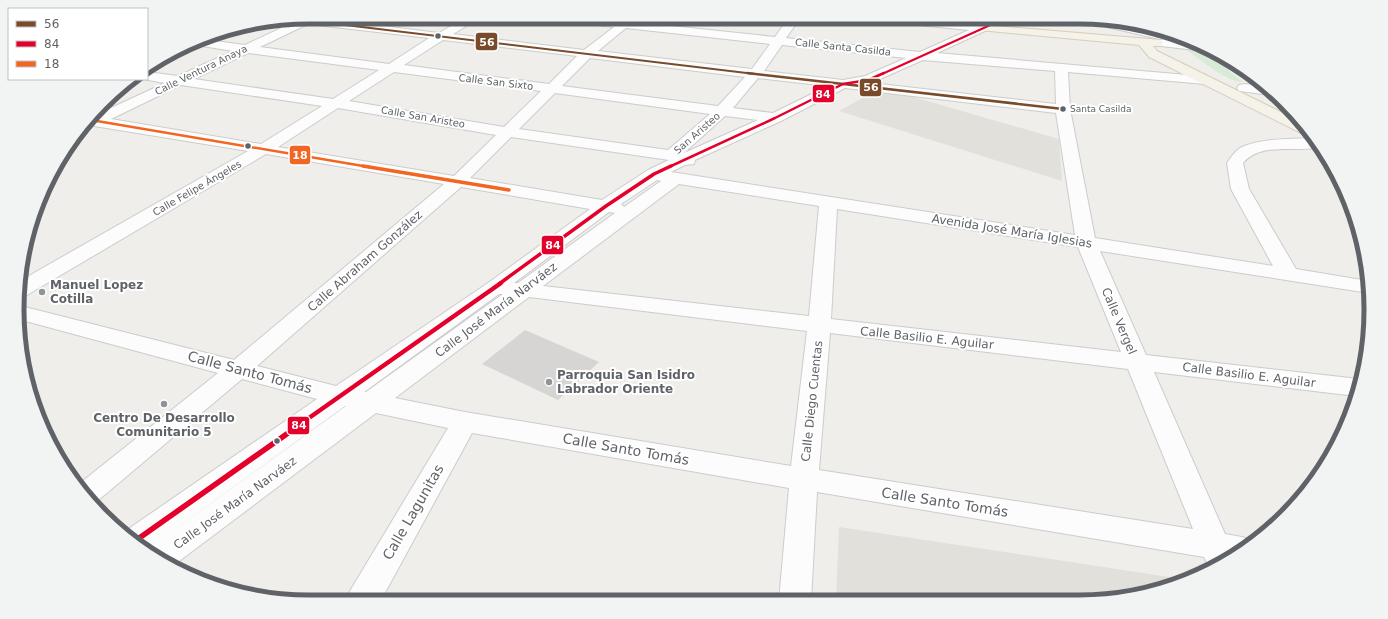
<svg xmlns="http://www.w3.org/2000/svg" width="1388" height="619" font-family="'DejaVu Sans',sans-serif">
<rect width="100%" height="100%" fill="#efeeea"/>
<path fill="#e2e0da" d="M875,91L903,94L1059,139L1062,181L839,111Z
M839,527L1189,580L1117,599L836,600Z"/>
<path fill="#d8ebd6" d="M1187,50L1214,52L1231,61L1226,67L1231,73L1243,82C1226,82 1201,60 1187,50Z"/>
<path fill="#d6d5d3" d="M525,330L599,362L558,400L482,364Z"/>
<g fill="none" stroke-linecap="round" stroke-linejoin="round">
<defs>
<path id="minor" d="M310,17L439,33L467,17H481L453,34L584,50L614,27L552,20L546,17H584L621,21L626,17H639L633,22L775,37L789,17H801L786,38L920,52L969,30L867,20L861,17H902L983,25L987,26L989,28L987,30L937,53L1210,77L1212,80L1210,83L1205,84L1068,72L1070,109L1095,238L1273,266L1231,189L1227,163C1231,157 1236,150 1242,147C1261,138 1293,139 1315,138L1322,147C1296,153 1262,141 1243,163L1249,189L1296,269L1368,281L1369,293L1100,251L1146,355L1359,379L1361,380L1356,396L1154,372L1225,534L1242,537L1253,540L1254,543L1211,568L1209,567L1204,557L817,492L811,600L779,601L789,488L472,433L380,602H346L350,591L448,428L376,413L174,565L149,549L150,547L148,549L123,534L124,532L317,399L242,379L95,503L79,484L218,373L18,319L17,305L234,360L444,184L266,154L27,295L19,296L20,281L248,151L88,125L96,115L165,83L143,79H147V72L178,76L233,51L190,44L201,39L245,45L294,22L290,20ZM308,24L429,38L389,64L260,47ZM626,28L770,44L752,69L598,51ZM443,40L577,56L549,84L404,65ZM782,45L906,58L865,76L843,80L764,71ZM248,53L379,70L333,99L194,79ZM590,58L745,77L718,106L562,86ZM923,60L1055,71L1056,104L871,83ZM394,72L541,91L504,127L349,101ZM758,78L828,86L773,113L733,108ZM181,85L322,106L261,144L111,119ZM845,88L1056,113L1075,235L671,172L685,165L694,164L695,160L781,121ZM555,93L710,114L668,150L519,129ZM338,108L496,135L454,176L278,147ZM725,116L758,120L684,153ZM511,137L669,160L648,170L602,200L470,178ZM657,180L661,181L624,207L621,204ZM679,184L819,206L809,316L543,286ZM461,187L590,209L488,283L336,386L257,366ZM837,209L1078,247L1121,352L831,319ZM609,212L615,213L518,283H514ZM499,294H503L366,392H364ZM529,297L807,331L791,466L465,412L395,398ZM830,333L1128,369L1193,529L819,470ZM345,406H346L153,545Z
M1111,22L1159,32L1161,34L1159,36L1155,38L1107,27L1105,25L1107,23Z
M1165,39L1197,43L1209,49L1204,51L1161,46L1159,43L1161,40Z
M1244,84L1265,86L1275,94L1271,95L1239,91L1237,88L1239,85Z"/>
<path id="major" d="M983,25L1161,40L1163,43L1161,46H1153L1157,51L1301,122L1312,135L1303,134L1149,57L1139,45L979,30L977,28L979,26Z"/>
</defs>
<use href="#minor" stroke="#cbcccc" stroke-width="2"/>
<use href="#major" stroke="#d7ceb8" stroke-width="2"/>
<use href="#minor" fill="#fdfcfc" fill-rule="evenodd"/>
<use href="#major" fill="#f4f2e9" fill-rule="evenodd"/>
<defs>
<path id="bus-1-far1" d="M295,19L755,74"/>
<path id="bus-1" d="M747,73L1063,109"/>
<path id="bus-2-far4" d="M882,74L1008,17"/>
<path id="bus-2-far3" d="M669,167L775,118L843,84L868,80L884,73"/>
<path id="bus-2-far2" d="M499,284L606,206L654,174L671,166"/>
<path id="bus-2-far1" d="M289,432L501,283"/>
<path id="bus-2" d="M135,541L291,431"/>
<path id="bus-3-far1" d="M91,120L369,167"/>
<path id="bus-3" d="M363,166L509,190"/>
</defs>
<use href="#bus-1-far1" stroke="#fff" stroke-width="3.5"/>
<use href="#bus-1" stroke="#fff" stroke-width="4.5"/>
<use href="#bus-2-far4" stroke="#fff" stroke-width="3.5"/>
<use href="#bus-2-far3" stroke="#fff" stroke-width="4.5"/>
<use href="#bus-2-far2" stroke="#fff" stroke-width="6"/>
<use href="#bus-2-far1" stroke="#fff" stroke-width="8"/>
<use href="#bus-2" stroke="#fff" stroke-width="8"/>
<use href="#bus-3-far1" stroke="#fff" stroke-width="4.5"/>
<use href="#bus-3" stroke="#fff" stroke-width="6"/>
<use href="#bus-1-far1" stroke="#7a4b2a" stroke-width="2"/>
<use href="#bus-1" stroke="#7a4b2a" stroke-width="2.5"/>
<use href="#bus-2-far4" stroke="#e4002b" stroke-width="2"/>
<use href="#bus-2-far3" stroke="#e4002b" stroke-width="2.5"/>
<use href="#bus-2-far2" stroke="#e4002b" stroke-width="3.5"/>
<use href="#bus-2-far1" stroke="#e4002b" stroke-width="4.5"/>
<use href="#bus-2" stroke="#e4002b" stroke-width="5.5"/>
<use href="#bus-3-far1" stroke="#f26522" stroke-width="2.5"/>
<use href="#bus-3" stroke="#f26522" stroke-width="3.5"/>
</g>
<g fill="#5f6368" stroke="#fff" stroke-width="1.5">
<circle cx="438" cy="36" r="3.5"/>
<circle cx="1063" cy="109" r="3.5"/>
<circle cx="248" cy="146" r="3.5"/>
<circle cx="277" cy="441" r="3.5"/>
</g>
<g fill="#919496" stroke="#fff" stroke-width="1.5">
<circle cx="42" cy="292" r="4"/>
<circle cx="549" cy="382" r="4"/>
<circle cx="164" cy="404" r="4"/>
</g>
<g text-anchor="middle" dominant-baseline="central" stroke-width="4" stroke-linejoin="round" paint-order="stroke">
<g font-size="9" fill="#5f6368" stroke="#fff" text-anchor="start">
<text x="1070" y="109">Santa Casilda</text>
</g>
<g font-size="10" fill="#5f6368" stroke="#fff">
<text transform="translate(843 47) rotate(6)">Calle Santa Casilda</text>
<text transform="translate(201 70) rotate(-26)">Calle Ventura Anaya</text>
<text transform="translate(496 82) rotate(7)">Calle San Sixto</text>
<text transform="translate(423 117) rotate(10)">Calle San Aristeo</text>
<text transform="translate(697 133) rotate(-41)">San Aristeo</text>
<text transform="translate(197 188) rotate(-30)">Calle Felipe Ángeles</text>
</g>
<g font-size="12" fill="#5f6368" stroke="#fff">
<text transform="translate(1012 231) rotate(9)">Avenida José María Iglesias</text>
<text transform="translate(365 261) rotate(-41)">Calle Abraham González</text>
<text transform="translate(496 310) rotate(-37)">Calle José María Narváez</text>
<text transform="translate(1119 321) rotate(67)">Calle Vergel</text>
<text transform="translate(927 338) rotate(6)">Calle Basilio E. Aguilar</text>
<text transform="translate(1249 375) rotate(7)">Calle Basilio E. Aguilar</text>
<text transform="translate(812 401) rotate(-84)">Calle Diego Cuentas</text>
<text transform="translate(235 503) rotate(-36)">Calle José María Narváez</text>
</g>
<g font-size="12" font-weight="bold" fill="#5f6368" stroke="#fff" text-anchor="start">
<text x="50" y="285">Manuel Lopez<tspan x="50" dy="14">Cotilla</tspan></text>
<text x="557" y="375">Parroquia San Isidro<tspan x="557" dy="14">Labrador Oriente</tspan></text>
<text x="164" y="418" text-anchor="middle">Centro De Desarrollo<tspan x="164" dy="14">Comunitario 5</tspan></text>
</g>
<g font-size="14" fill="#5f6368" stroke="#fff">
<text transform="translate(250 372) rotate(15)">Calle Santo Tomás</text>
<text transform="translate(626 449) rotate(10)">Calle Santo Tomás</text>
<text transform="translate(945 502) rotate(9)">Calle Santo Tomás</text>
<text transform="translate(413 512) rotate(-60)">Calle Lagunitas</text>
</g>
</g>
<path d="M0 0H1388V619H0ZM309 24H1079A285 285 0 0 1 1364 309V310A285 285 0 0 1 1079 595H309A285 285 0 0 1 24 310V309A285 285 0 0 1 309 24Z" fill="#f2f3f3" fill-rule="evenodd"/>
<path fill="none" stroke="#5f6368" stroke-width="5" d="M309 24H1079A285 285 0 0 1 1364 309V310A285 285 0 0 1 1079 595H309A285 285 0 0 1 24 310V309A285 285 0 0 1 309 24Z"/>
<g stroke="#fff" stroke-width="1.5">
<rect x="475" y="32" width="23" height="19" rx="4" fill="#7a4b2a"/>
<rect x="859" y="78" width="23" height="19" rx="4" fill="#7a4b2a"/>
<rect x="812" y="84" width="23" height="19" rx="4" fill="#e4002b"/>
<rect x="289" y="145" width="22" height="20" rx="4" fill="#f26522"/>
<rect x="541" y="235" width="23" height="20" rx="4" fill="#e4002b"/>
<rect x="287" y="416" width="23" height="19" rx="4" fill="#e4002b"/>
</g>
<g font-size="11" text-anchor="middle" font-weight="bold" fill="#fff">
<text x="487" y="46">56</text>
<text x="871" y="91">56</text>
<text x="823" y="98">84</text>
<text x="300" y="159">18</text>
<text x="553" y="249">84</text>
<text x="299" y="429">84</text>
</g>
<rect x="8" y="8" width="140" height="72" fill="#ffffff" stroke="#bfc1c3"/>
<rect x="16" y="21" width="20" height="6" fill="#7a4b2a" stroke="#bfc1c3"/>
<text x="44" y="28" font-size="12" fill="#5f6368">56</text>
<rect x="16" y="41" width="20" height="6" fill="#e4002b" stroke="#bfc1c3"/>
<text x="44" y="48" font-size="12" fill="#5f6368">84</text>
<rect x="16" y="61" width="20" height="6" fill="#f26522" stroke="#bfc1c3"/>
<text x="44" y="68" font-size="12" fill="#5f6368">18</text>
</svg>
